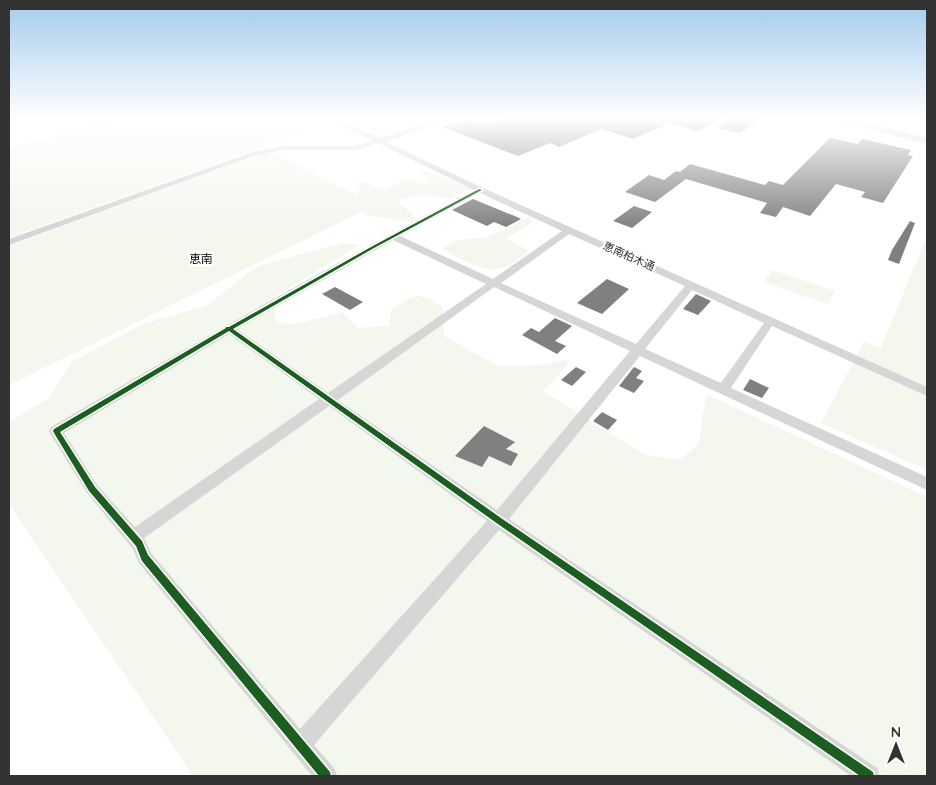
<svg xmlns="http://www.w3.org/2000/svg" width="936" height="785" font-family="Quicksand,'Noto Sans JP',sans-serif">
<rect width="100%" height="100%" fill="#fff"/>
<path fill="#f3f7ee" d="M116,119H308L321,125L9,238V148Z
M361,119H430L386,132L356,125L355,122Z
M270,152L358,196L357,191L362,189L357,184L360,181C371,183 377,190 387,191L399,182L401,178L426,184L430,179L421,176V172L426,171L473,189L451,198L419,195L399,200V204L411,212L416,219L413,222L366,215L363,211L9,385V246L255,156Z
M527,218L532,219L531,224L505,238L529,251C505,270 496,275 467,262C458,258 450,254 443,248C461,237 461,241 480,238C495,236 514,225 527,218Z
M927,236V470L821,423L864,342L881,348Z
M343,243L358,245L272,299L277,323L296,324L343,312L359,328L389,326L390,311C412,294 420,290 443,308L444,336L498,366L539,365L567,360V366L543,391L645,455L681,460L699,443L706,394L927,497V776H193L9,504V422L48,399L73,361L145,323L206,306L258,266Z
M772,270L835,291L828,304L764,282Z"/>
<path fill="#808080" d="M467,119L485,122L501,119H720L698,131L670,123L633,139L601,129L559,147L550,143L518,156L443,127Z
M730,119H760L740,133L717,128Z
M830,138L858,144L862,139L911,150L908,155L913,156L883,203L861,197L865,192L836,184L810,216L783,207L776,217L760,213L767,203L686,179L655,202L625,192L649,175L664,180L676,171L680,172L690,164L765,185L769,181L783,185Z
M473,199L517,217L521,219L506,227L494,222L487,226L452,210Z
M634,206L652,212L632,228L613,221Z
M910,221L915,223L899,264L888,260L892,250Z
M607,279L629,289L602,314L577,303Z
M335,287L363,302L350,310L322,294Z
M696,294L711,301L698,315L683,309Z
M555,318L572,326L555,341L566,346L557,354L522,335L531,328L539,332Z
M576,367L586,372L572,386L561,380Z
M634,367L642,371L636,378L644,381L634,393L619,386Z
M750,379L769,388L762,398L743,390Z
M602,412L617,420L608,430L593,421Z
M484,426L515,442L506,449L518,454L511,466L489,456L482,467L455,456Z"/>
<g fill="none" stroke-linecap="round" stroke-linejoin="round">
<path fill="#d6d6d6" fill-rule="evenodd" d="M379,139L483,188L927,387V396L772,326L731,388L927,477V490L640,356L509,519L877,768L880,776H851L499,530L314,745L334,768L337,776H312L139,563L133,549L87,493L51,435L49,431L51,427C191,345 331,265 474,190L378,143L355,150H284L256,155L12,244L9,245V239L253,152L284,146H355ZM480,193L562,231L493,279L400,236ZM569,234L685,286L636,344L501,283ZM393,240L486,284L328,393L237,329ZM494,287L630,351L497,510L338,400ZM692,290L764,323L721,383L645,349ZM229,334L319,399L135,527L97,485L64,433ZM329,406L487,521L300,729L151,553L144,538Z"/>
<path fill="#cfcfcf" fill-rule="evenodd" d="M327,119H339L380,138L438,119H452L379,144Z"/>
<path fill="#c9c9c9" fill-rule="evenodd" d="M830,119H849L927,138V144Z"/>
<defs>
<path id="cycleway" d="M479,189L482,190L374,248L233,329L501,518L873,772L874,776H860L495,522L229,331L60,432L95,487L142,541L148,555L330,772L331,776H319L142,561L136,546L89,491L54,433L53,431L54,429L226,328V327H229L371,247Z"/>
</defs>
<use href="#cycleway" stroke="#fff" stroke-width="3"/>
<use href="#cycleway" fill="#1b5e20" fill-rule="evenodd"/>
</g>
<linearGradient id="sky" x2="0" y2="1"><stop stop-color="#a3caed"/><stop offset="0.52" stop-color="#fff"/><stop offset="1" stop-color="#fff" stop-opacity="0"/></linearGradient>
<rect width="936" height="229" fill="url(#sky)"/>
<g text-anchor="middle" dominant-baseline="central" stroke-width="5" stroke-linejoin="round" paint-order="stroke">
<g font-size="11" fill="#323232" stroke="#fff">
<text transform="translate(629 256) rotate(24)">恵南柏木通</text>
</g>
<g font-size="12" fill="#000" stroke="#fff">
<text x="201" y="258">恵南</text>
</g>
</g>
<rect width="936" height="785" fill="none" stroke="#323232" stroke-width="20"/>
<g transform="translate(896 745)" stroke="#ffffff" stroke-width="4" paint-order="stroke">
<path d="M0-4L9 19L0 12L-9 19Z" fill="#323232"/>
<text y="-8" font-size="14" font-weight="bold" text-anchor="middle" fill="#323232">N</text>
</g>
</svg>
